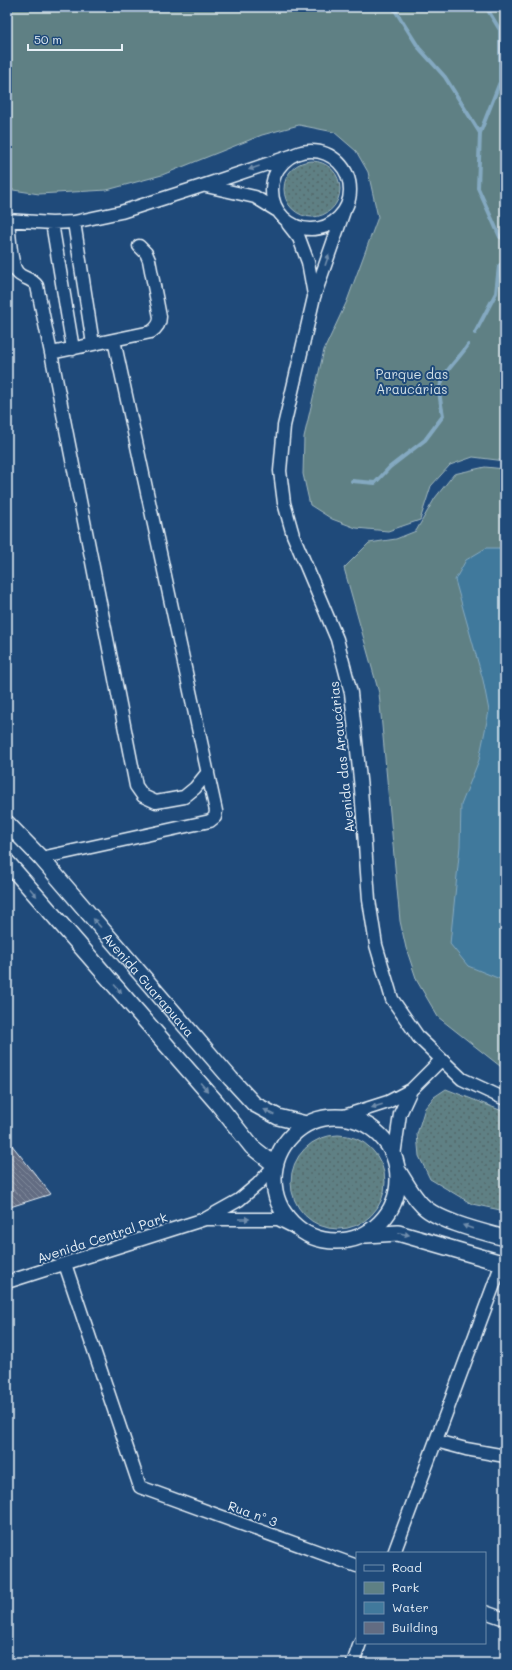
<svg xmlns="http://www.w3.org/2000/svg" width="512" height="1670" font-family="Mali,sans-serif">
<defs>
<pattern id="grass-dots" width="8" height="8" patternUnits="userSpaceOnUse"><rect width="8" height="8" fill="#5e8084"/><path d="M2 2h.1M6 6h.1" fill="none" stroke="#53676a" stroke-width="1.8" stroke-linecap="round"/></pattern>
<pattern id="building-back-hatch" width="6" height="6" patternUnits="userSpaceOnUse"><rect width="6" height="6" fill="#626c82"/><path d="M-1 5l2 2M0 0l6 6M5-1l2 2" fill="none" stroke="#80899b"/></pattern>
</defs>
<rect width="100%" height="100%" fill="#1f4a7a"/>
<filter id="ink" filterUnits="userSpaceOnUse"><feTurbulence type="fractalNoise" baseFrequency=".025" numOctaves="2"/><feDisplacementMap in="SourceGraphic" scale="8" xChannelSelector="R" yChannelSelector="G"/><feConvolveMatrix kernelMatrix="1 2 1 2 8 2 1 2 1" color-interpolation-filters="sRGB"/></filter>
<g filter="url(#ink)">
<path fill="url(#grass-dots)" stroke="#a3b8be" d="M284 189a28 28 0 1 1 56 0a28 28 0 1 1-56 0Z
M446,1089L505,1112V1211L472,1204L430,1179L419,1156L417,1134L425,1108L434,1097Z
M291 1182a47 47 0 1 1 94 0a47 47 0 1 1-94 0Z"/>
<path fill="#5e8084" stroke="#a3b8be" d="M7,7H505V461L473,457L450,465L431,486L420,520L388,531L356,528L332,519L310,505L303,474L304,437L324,350L347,301L378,217L368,172L356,151L334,132L299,125L262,135L162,175L107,190L39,194L7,189Z
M485,467L505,469V1070L438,1017L417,981L406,948L400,921L379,693L344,568L369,543L396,539L416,531L435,498L454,474Z"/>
<path fill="#41799c" stroke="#84a9c1" d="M486,548H505V981L468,966L450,944L460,846L461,805L479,760L489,711L483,680L455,580L466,560Z"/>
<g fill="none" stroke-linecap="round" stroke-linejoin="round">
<path stroke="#84a9c1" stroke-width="4" d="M393,7L419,48L445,77L480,133L478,188L500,237L505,238
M480,133L500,82V30L486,7
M475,333L496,293L499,266L505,261
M352,481L375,483L390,467L425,440L443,416C442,407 438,395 440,387C444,370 459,359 468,345"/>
</g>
<path fill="url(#building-back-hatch)" stroke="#e8f1f8" d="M7,1139L51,1194L7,1208Z"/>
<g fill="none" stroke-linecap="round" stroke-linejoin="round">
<defs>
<path id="minor" d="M272 190a39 39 0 1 1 78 0a39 39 0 1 1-78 0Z
M206,186L255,197L276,210
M344,211L314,297L284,426L280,471L284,503L293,535L337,639L351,693L361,789L369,900L376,945L392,999L419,1038L462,1079L505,1099
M7,220L52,223L74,222L121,212L205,185L291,156
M8,220C9,231 11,265 17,272C22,279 31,277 37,286L51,353L136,786L143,796L156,802L184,797L195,788L208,772
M74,222L93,344
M52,223L73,349
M288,224L299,238L308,262L314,295
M51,353L151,332C157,328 160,324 160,317L149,260L146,253L139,246
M41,858L210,821L215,817L216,811L114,340
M341,1117L388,1102L411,1090L441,1060
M394,1156L400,1114L411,1090
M206,1219H278L298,1229
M65,1264L140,1487L357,1566
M7,1282L205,1219L239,1200L258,1184L275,1165
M436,1441L466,1449L505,1456
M394,1553L502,1263
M485,1612L505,1619
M353,1663L360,1643"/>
<g id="tertiary">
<path id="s1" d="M7,823L41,858L231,1079L254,1104L278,1117L306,1124"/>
<path d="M7,862L217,1103L252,1147L275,1165"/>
<circle cx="336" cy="1179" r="62"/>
<path d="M399,1172C406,1183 412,1195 422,1205C437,1221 483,1232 505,1238"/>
<path d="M366,1235L398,1233L505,1264"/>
</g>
</defs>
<use href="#minor" stroke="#e8f1f8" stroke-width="15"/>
<use href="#tertiary" stroke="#e8f1f8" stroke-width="18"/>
<use href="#minor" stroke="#1f4a7a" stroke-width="12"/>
<use href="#tertiary" stroke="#1f4a7a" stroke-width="15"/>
</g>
<defs><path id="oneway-solid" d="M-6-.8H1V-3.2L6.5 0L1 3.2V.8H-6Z"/></defs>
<g fill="#6f8dac">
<use href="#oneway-solid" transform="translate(254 168) rotate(161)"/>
<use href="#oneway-solid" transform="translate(327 260) rotate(-71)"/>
<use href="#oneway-solid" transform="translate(33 892) rotate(49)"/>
<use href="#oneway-solid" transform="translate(97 923) rotate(-131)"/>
<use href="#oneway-solid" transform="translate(118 989) rotate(49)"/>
<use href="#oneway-solid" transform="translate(204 1087) rotate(49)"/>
<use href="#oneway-solid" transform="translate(377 1106) rotate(162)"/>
<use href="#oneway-solid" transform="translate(269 1112) rotate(-153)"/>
<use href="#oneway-solid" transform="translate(244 1219)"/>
<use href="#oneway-solid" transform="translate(468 1227) rotate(-160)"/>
<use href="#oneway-solid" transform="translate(404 1234) rotate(12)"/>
</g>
</g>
<g text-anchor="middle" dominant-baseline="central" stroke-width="4" stroke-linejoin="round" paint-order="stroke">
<g font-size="13" fill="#d3e0e7" stroke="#1f4a7a">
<text x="412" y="373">Parque das<tspan x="412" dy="15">Araucárias</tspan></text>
</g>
<g font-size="13" fill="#e8f1f8" stroke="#1f4a7a">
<text transform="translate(341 757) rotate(-96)">Avenida das Araucárias</text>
<text stroke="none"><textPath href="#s1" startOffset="215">Avenida Guarapuava</textPath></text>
<text transform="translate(102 1237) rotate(-18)">Avenida Central Park</text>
<text transform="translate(253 1513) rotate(20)">Rua nº 3</text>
</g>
</g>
<rect width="512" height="1670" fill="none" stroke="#1f4a7a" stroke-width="24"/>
<rect x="12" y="12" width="488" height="1646" fill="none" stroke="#e8f1f8" stroke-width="1.5" filter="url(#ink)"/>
<rect x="356" y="1552" width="130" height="92" fill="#1f4a7a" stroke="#6f8dac"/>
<rect x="364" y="1565" width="20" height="6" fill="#1f4a7a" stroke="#6f8dac"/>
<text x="392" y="1572" font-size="12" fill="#e8f1f8">Road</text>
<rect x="364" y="1582" width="20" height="12" fill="#5e8084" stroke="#6f8dac"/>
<text x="392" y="1592" font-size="12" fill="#e8f1f8">Park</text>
<rect x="364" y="1602" width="20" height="12" fill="#41799c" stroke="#6f8dac"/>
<text x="392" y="1612" font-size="12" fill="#e8f1f8">Water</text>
<rect x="364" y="1622" width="20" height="12" fill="#626c82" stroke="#6f8dac"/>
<text x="392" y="1632" font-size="12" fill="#e8f1f8">Building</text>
<path d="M28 44v6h94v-6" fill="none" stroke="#e8f1f8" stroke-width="2"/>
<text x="34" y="44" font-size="12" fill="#e8f1f8" stroke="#1f4a7a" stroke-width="3" paint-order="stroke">50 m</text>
</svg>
